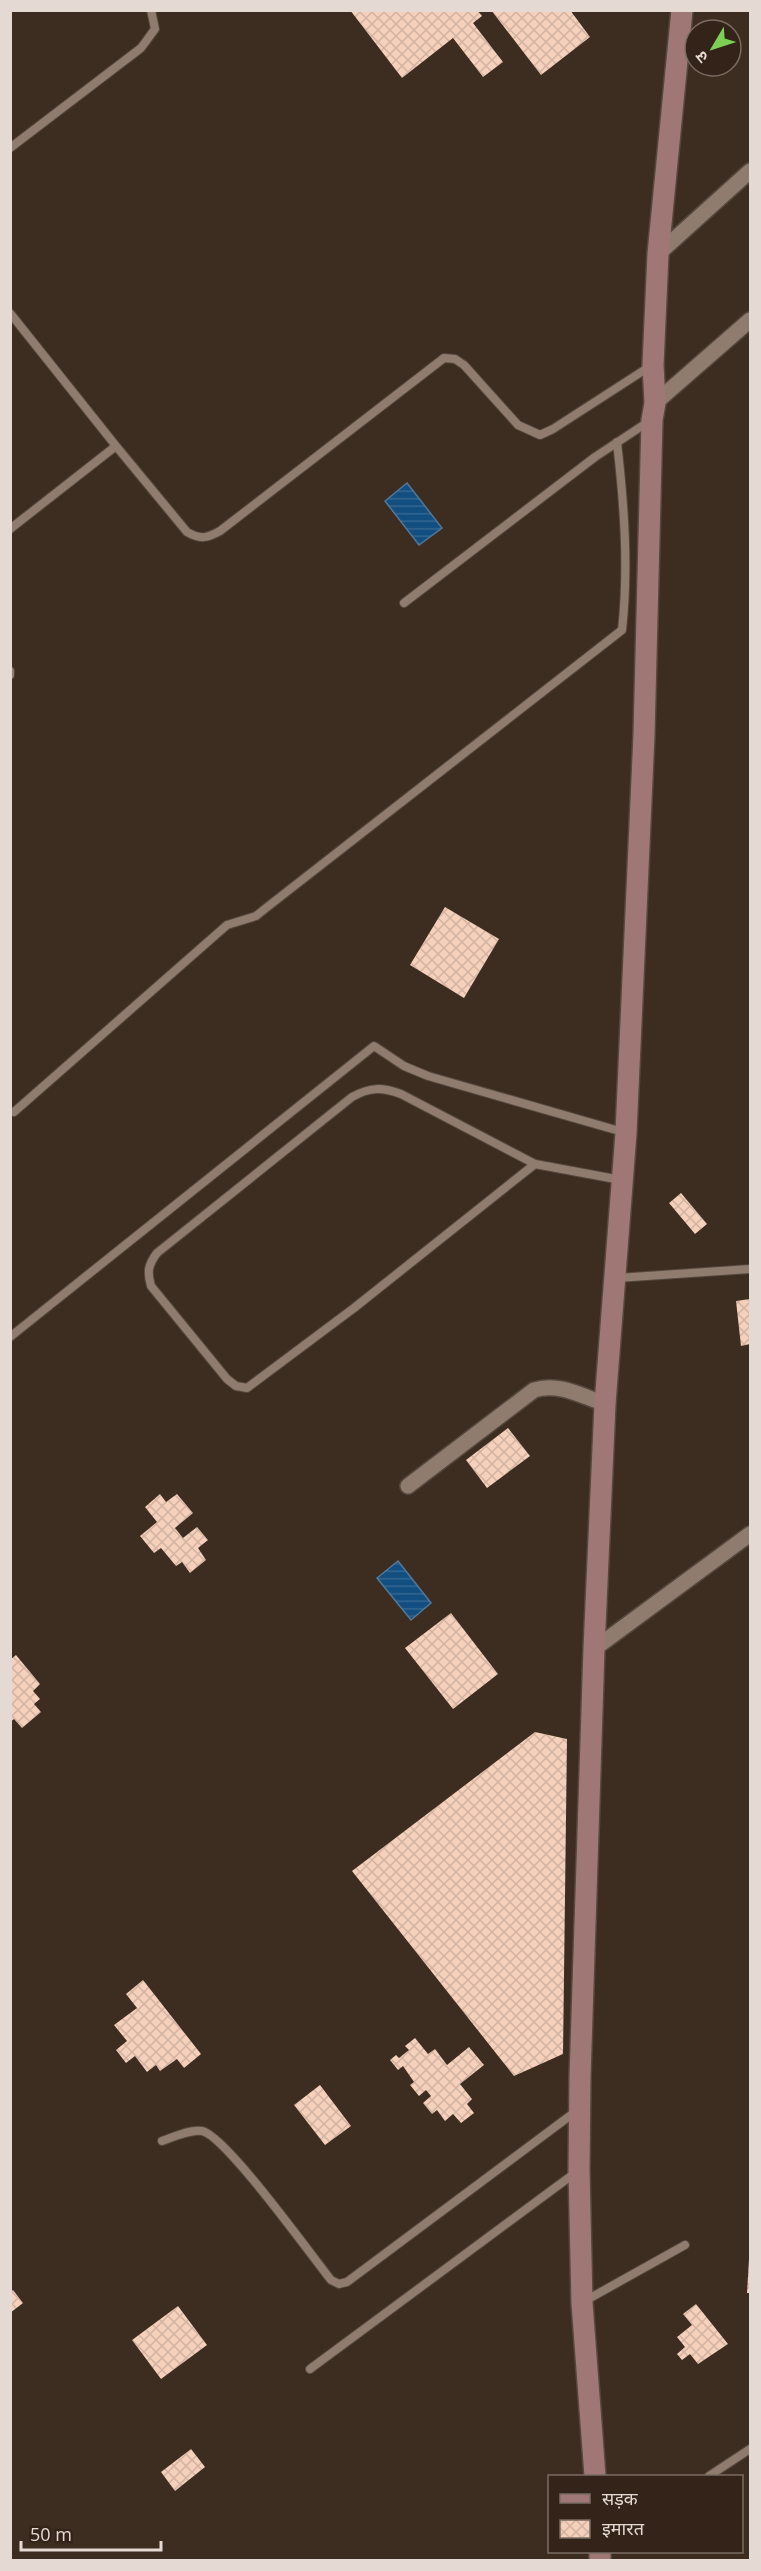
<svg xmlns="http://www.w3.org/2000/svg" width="761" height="2571" font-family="'Open Sans','Noto Sans Devanagari',sans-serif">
<defs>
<pattern id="water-rules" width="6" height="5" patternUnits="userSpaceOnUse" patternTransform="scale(1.5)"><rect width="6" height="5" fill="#124e80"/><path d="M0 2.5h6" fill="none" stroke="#346791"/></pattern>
<pattern id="building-cross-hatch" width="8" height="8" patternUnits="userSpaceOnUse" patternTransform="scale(1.5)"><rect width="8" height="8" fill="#f5d0bb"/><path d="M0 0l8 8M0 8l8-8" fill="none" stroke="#d2b3a2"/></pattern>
</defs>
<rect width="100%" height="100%" fill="#3d2d21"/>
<path fill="url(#water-rules)" stroke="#517899" stroke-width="1.5" d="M407,483L442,528L419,545L385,501Z
M398,1561L431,1603L411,1620L377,1578Z"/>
<path fill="url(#building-cross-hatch)" d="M350,10H477L482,16L473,23L503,62L483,77L453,38L402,78Z
M491,10H570L590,37L541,75Z
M445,907L499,939L464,998L410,965Z
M681,1193L707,1224L695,1234L669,1203Z
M750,1299V1344L741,1346L736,1301Z
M508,1428L530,1456L487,1488L466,1460Z
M160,1494L166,1502L177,1494L193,1513L175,1528L183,1538L197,1527L208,1540L198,1548L206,1560L190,1573L182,1562L176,1566L161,1548L154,1553L140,1536L157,1522L145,1507Z
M451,1613L498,1674L453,1709L405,1648Z
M16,1655L40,1684L33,1691L40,1699L34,1704L41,1712L22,1728L14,1719L10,1722V1660Z
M535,1732L567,1739L563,2054L514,2076L352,1871Z
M143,1980L201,2054L184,2068L177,2059L160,2071L156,2065L147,2072L135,2056L126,2063L116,2050L127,2041L114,2025L137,2008L126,1994Z
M415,2038L428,2054L435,2049L447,2065L469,2047L484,2065L460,2084L472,2099L467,2104L474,2113L461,2123L453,2114L445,2121L437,2110L432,2114L423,2103L431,2096L426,2090L419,2096L410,2085L414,2082L403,2066L398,2070L390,2060L396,2055L399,2058L409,2050L405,2046Z
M320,2085L351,2126L325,2145L294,2105Z
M749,2259H750V2293H747Z
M13,2290L23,2303L10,2313V2292Z
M696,2304L728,2344L698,2364L690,2354L682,2360L677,2354L685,2347L677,2337L692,2325L683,2314Z
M178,2306L207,2345L161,2379L132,2340Z
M191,2449L205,2467L175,2491L161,2472Z"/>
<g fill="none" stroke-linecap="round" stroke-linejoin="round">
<defs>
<path id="service" d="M10,148L141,48L155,29L151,10
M10,313L116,446L10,529
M116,446L187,532C201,540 207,538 220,531L444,358L455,359L464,365L518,425L540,435L553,429L649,367
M404,603L595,457L648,422
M10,671V675
M14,1112L227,925L256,916L266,908L622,630C629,567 624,504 617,442
M535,1164L354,1308L247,1388L236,1386L227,1379L151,1286C147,1272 148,1265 157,1253L352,1097C370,1087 382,1087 401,1094L535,1164L621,1180
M617,1278L750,1269
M10,1337L374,1046L404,1066L428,1076L623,1132
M162,2141C174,2137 190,2129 202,2131C225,2135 311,2255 331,2280L339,2284L347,2282L575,2112
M583,2302L685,2245
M310,2369L575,2173
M709,2476L750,2449"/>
<path id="minor" d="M658,254L750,171
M655,403L750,320
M408,1486L534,1390C558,1382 582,1396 605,1404
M594,1649L750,1534"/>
<path id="secondary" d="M595,2476L582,2303L579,2170L580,2077L594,1649L605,1404L626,1133L644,735L652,420L655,403L653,365L658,254L682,10
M600,2560V2552"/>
</defs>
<use href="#service" stroke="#56483e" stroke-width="10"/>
<use href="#minor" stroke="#56483e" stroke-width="18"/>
<use href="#secondary" stroke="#56483e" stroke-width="24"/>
<use href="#service" stroke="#8f7c6e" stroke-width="8"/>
<use href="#minor" stroke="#8f7c6e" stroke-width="15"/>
<use href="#secondary" stroke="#9f7875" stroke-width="21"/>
</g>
<rect width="761" height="2571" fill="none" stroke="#e5dad3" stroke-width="24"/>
<rect x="548" y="2475" width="195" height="78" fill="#332318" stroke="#7a6c63" stroke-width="1.5"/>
<rect x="560" y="2494" width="30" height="9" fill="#9f7875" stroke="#7a6c63" stroke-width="1.5"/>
<text x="602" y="2505" font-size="18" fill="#e5dad3">सड़क</text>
<rect x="560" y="2520" width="30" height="18" fill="url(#building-cross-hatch)" stroke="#7a6c63" stroke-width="1.5"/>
<text x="602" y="2535" font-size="18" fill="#e5dad3">इमारत</text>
<g transform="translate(713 48) rotate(231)"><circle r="28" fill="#332318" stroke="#7a6c63" stroke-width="1.5"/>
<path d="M0-4.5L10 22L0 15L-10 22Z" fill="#7cd155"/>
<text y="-9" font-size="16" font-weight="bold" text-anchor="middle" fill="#e5dad3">उ</text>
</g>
<path d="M21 2541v9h140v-9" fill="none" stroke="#e5dad3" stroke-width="3"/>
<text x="30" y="2541" font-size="18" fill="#e5dad3" stroke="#332318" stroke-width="4.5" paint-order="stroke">50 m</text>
</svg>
